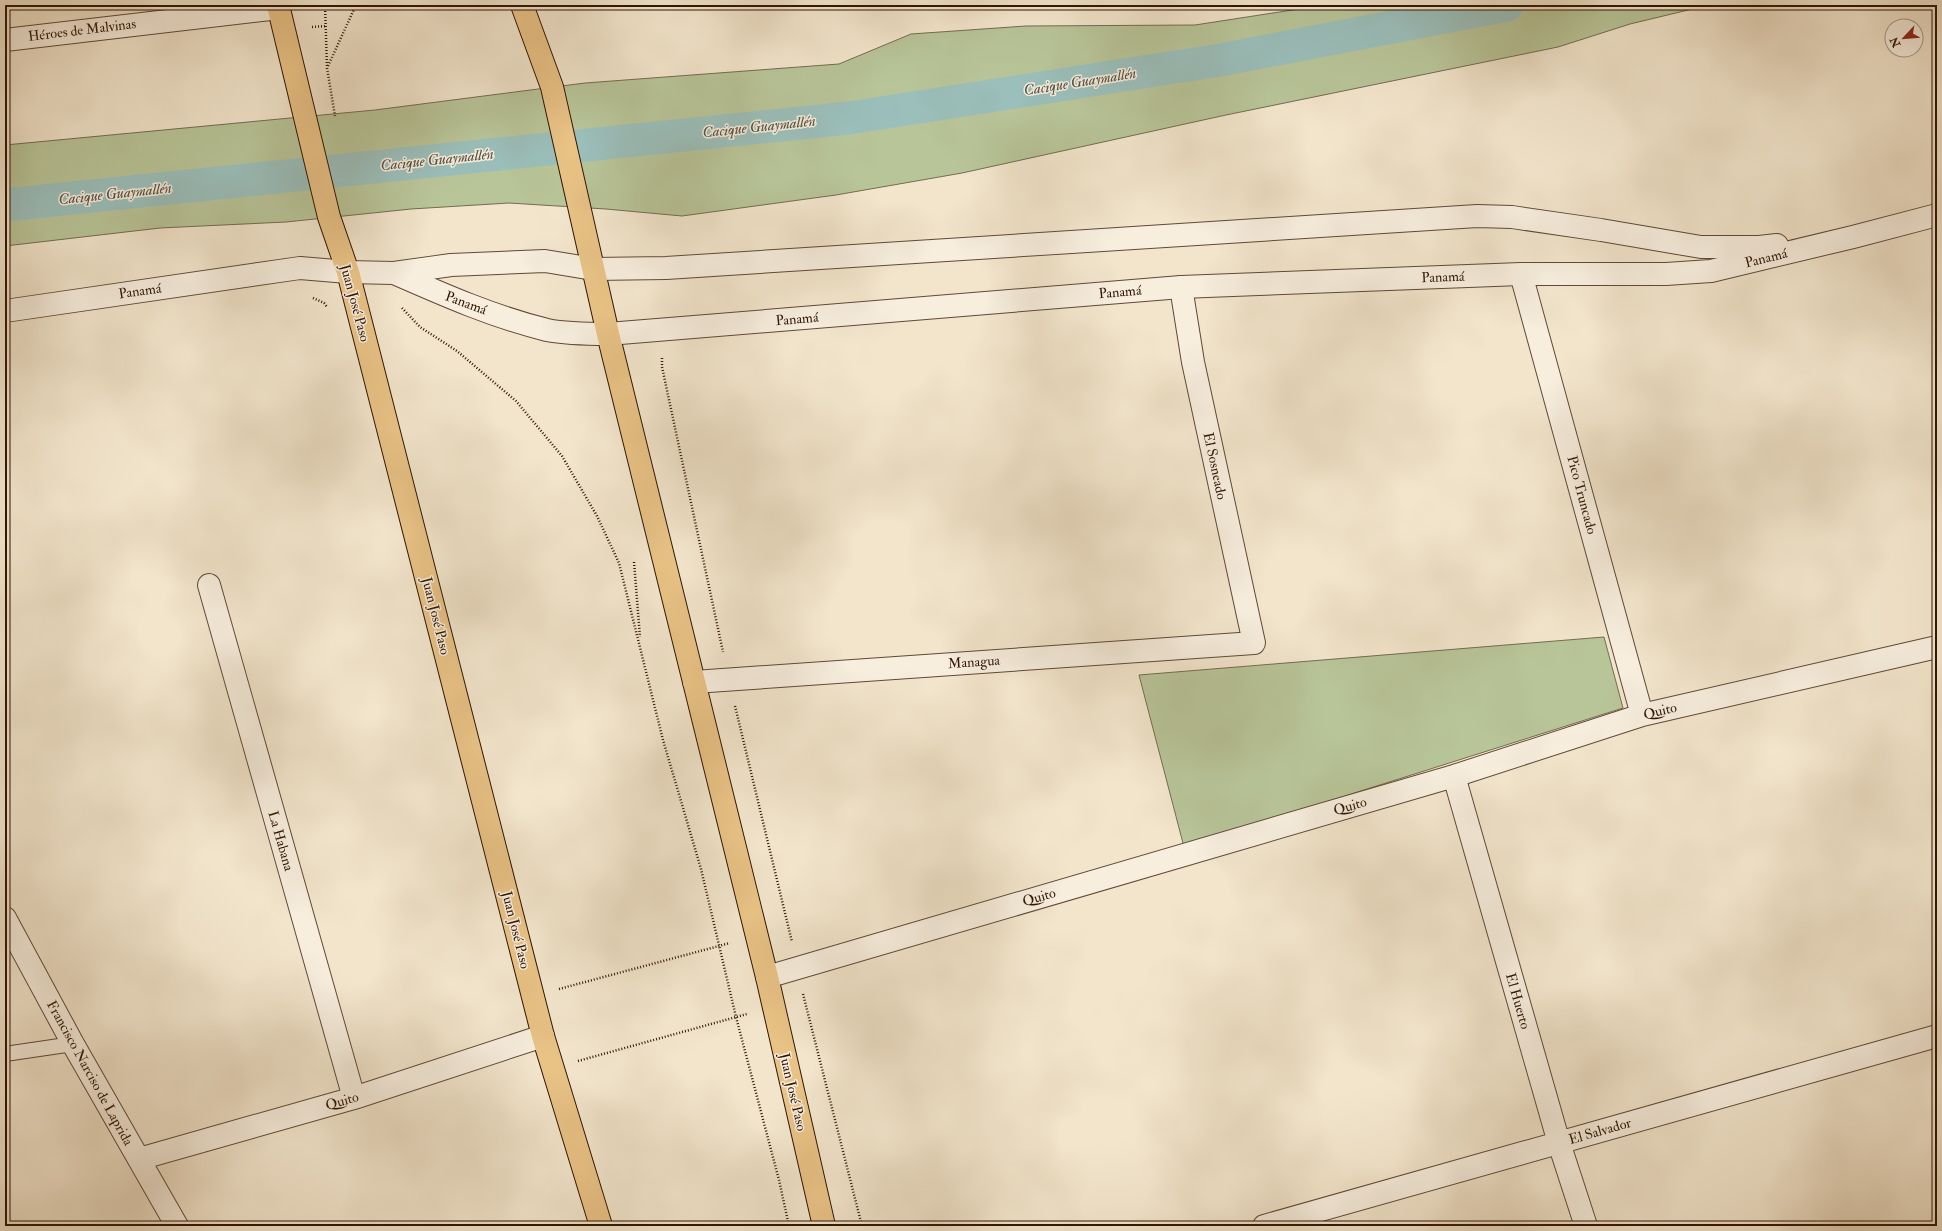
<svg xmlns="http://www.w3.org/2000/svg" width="1942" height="1231" font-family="'IM FELL Double Pica',serif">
<rect width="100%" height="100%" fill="#f2e5cc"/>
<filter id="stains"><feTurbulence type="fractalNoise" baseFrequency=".005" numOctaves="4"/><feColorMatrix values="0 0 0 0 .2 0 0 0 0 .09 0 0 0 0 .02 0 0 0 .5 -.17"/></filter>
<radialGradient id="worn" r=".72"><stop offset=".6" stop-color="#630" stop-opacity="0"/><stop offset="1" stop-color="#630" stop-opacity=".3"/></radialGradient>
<path fill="#b8c599" stroke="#736d4e" d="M1309,5H1709L1630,24L1558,47L1226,115L962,173L836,195L682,216L606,209L509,203L411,209L286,222L160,228L5,246V145L375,110L585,83L839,64L911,34L1026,26L1195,25L1299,9Z
M1604,637L1623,708L1184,847L1139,675Z"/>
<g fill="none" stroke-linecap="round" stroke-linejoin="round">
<path stroke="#9bbfbb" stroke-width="33" d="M5,205L849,118L1220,60L1507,5"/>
<defs>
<path id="service" d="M5,1054L73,1044"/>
<path id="minor" d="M5,40L279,8
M1521,274L1642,715
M5,311L300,268L348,272
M209,585L354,1098
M694,682L1254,643L1193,362L1181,287
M1454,776L1559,1143L1586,1226
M5,918L73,1044L177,1226
M767,977L1454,776L1642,715L1937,647
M139,1159L354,1098L543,1036
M1264,1226L1937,1036"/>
<path id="tertiary" d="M348,272L394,273L451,265L545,261L593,269L666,268L1477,216L1512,217L1601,230L1701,247H1759L1777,245
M394,273C444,295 494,317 547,330C567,334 588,334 608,334L1181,287L1521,274H1666L1711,271L1853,237L1937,215"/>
<path id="trunk" d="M278,5L329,217L348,272L543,1036L601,1226
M522,5L552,87L608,334L767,977L824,1226"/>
</defs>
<use href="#service" stroke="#5f4936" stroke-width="16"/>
<use href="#minor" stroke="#5f4936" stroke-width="24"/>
<use href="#tertiary" stroke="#5f4936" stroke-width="24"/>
<use href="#trunk" stroke="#2e1504" stroke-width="24"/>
<path stroke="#2e1504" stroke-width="2.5" stroke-dasharray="1 2" stroke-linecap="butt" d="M325,5L327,68L335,116
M312,27L327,26
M328,66L356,5
M313,298L324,303L327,307
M402,308L420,327L457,351L516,401L562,456L597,516L619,563L663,740L701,869L736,1017L779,1180L789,1226
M662,358V367L723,652
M634,562L640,637
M735,706L792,942
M559,989L730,943
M803,994L862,1226
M578,1061L747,1014"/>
<use href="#service" stroke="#f7eede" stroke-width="14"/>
<use href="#minor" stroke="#f7eede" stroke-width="22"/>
<use href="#tertiary" stroke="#f7eede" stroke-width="22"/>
<use href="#trunk" stroke="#e9c286" stroke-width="22"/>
</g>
<g text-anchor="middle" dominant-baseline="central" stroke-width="3" stroke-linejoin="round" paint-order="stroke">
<g font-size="14" fill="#2e1504" stroke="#f7eede">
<text transform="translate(82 30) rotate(-7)">Héroes de Malvinas</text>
<text transform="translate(1766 258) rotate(-14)">Panamá</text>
<text transform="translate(1443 277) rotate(-2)">Panamá</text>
<text transform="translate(140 291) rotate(-8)">Panamá</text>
<text transform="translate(1120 292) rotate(-5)">Panamá</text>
<text transform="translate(355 303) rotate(75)">Juan José Paso</text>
<text transform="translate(466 303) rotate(20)">Panamá</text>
<text transform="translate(797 319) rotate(-5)">Panamá</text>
<text transform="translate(1215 466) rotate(78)">El Sosneado</text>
<text transform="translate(1582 495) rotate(75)">Pico Truncado</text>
<text transform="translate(436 616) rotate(76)">Juan José Paso</text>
<text transform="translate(974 662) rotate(-4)">Managua</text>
<text transform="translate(1660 711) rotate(-14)">Quito</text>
<text transform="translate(1350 806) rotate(-16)">Quito</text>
<text transform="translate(281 841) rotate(74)">La Habana</text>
<text transform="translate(1039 897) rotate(-16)">Quito</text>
<text transform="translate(516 930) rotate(76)">Juan José Paso</text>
<text transform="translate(1518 1001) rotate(74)">El Huerto</text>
<text transform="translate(90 1073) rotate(61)">Francisco Narciso de Laprida</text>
<text transform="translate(793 1092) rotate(77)">Juan José Paso</text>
<text transform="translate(342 1101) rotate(-16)">Quito</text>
<text transform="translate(1600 1131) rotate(-16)">El Salvador</text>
</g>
<g font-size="15" font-style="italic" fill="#545044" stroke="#f7eede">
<text transform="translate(1080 82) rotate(-9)">Cacique Guaymallén</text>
<text transform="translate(759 127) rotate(-6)">Cacique Guaymallén</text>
<text transform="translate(437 160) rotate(-6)">Cacique Guaymallén</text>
<text transform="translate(115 194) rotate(-6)">Cacique Guaymallén</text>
</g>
</g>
<rect width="1942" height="1231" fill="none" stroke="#f2e5cc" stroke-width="20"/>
<rect x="6" y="6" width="1930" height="1219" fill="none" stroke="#2e1504" stroke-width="2"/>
<rect x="10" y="10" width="1922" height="1211" fill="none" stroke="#2e1504"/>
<g transform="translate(1904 38) rotate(244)"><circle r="19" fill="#f7eede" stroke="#a79787"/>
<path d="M0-3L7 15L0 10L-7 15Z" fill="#8f2418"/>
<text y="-6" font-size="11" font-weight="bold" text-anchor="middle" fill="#2e1504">N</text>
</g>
<rect width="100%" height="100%" filter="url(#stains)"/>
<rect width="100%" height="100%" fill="url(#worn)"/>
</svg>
